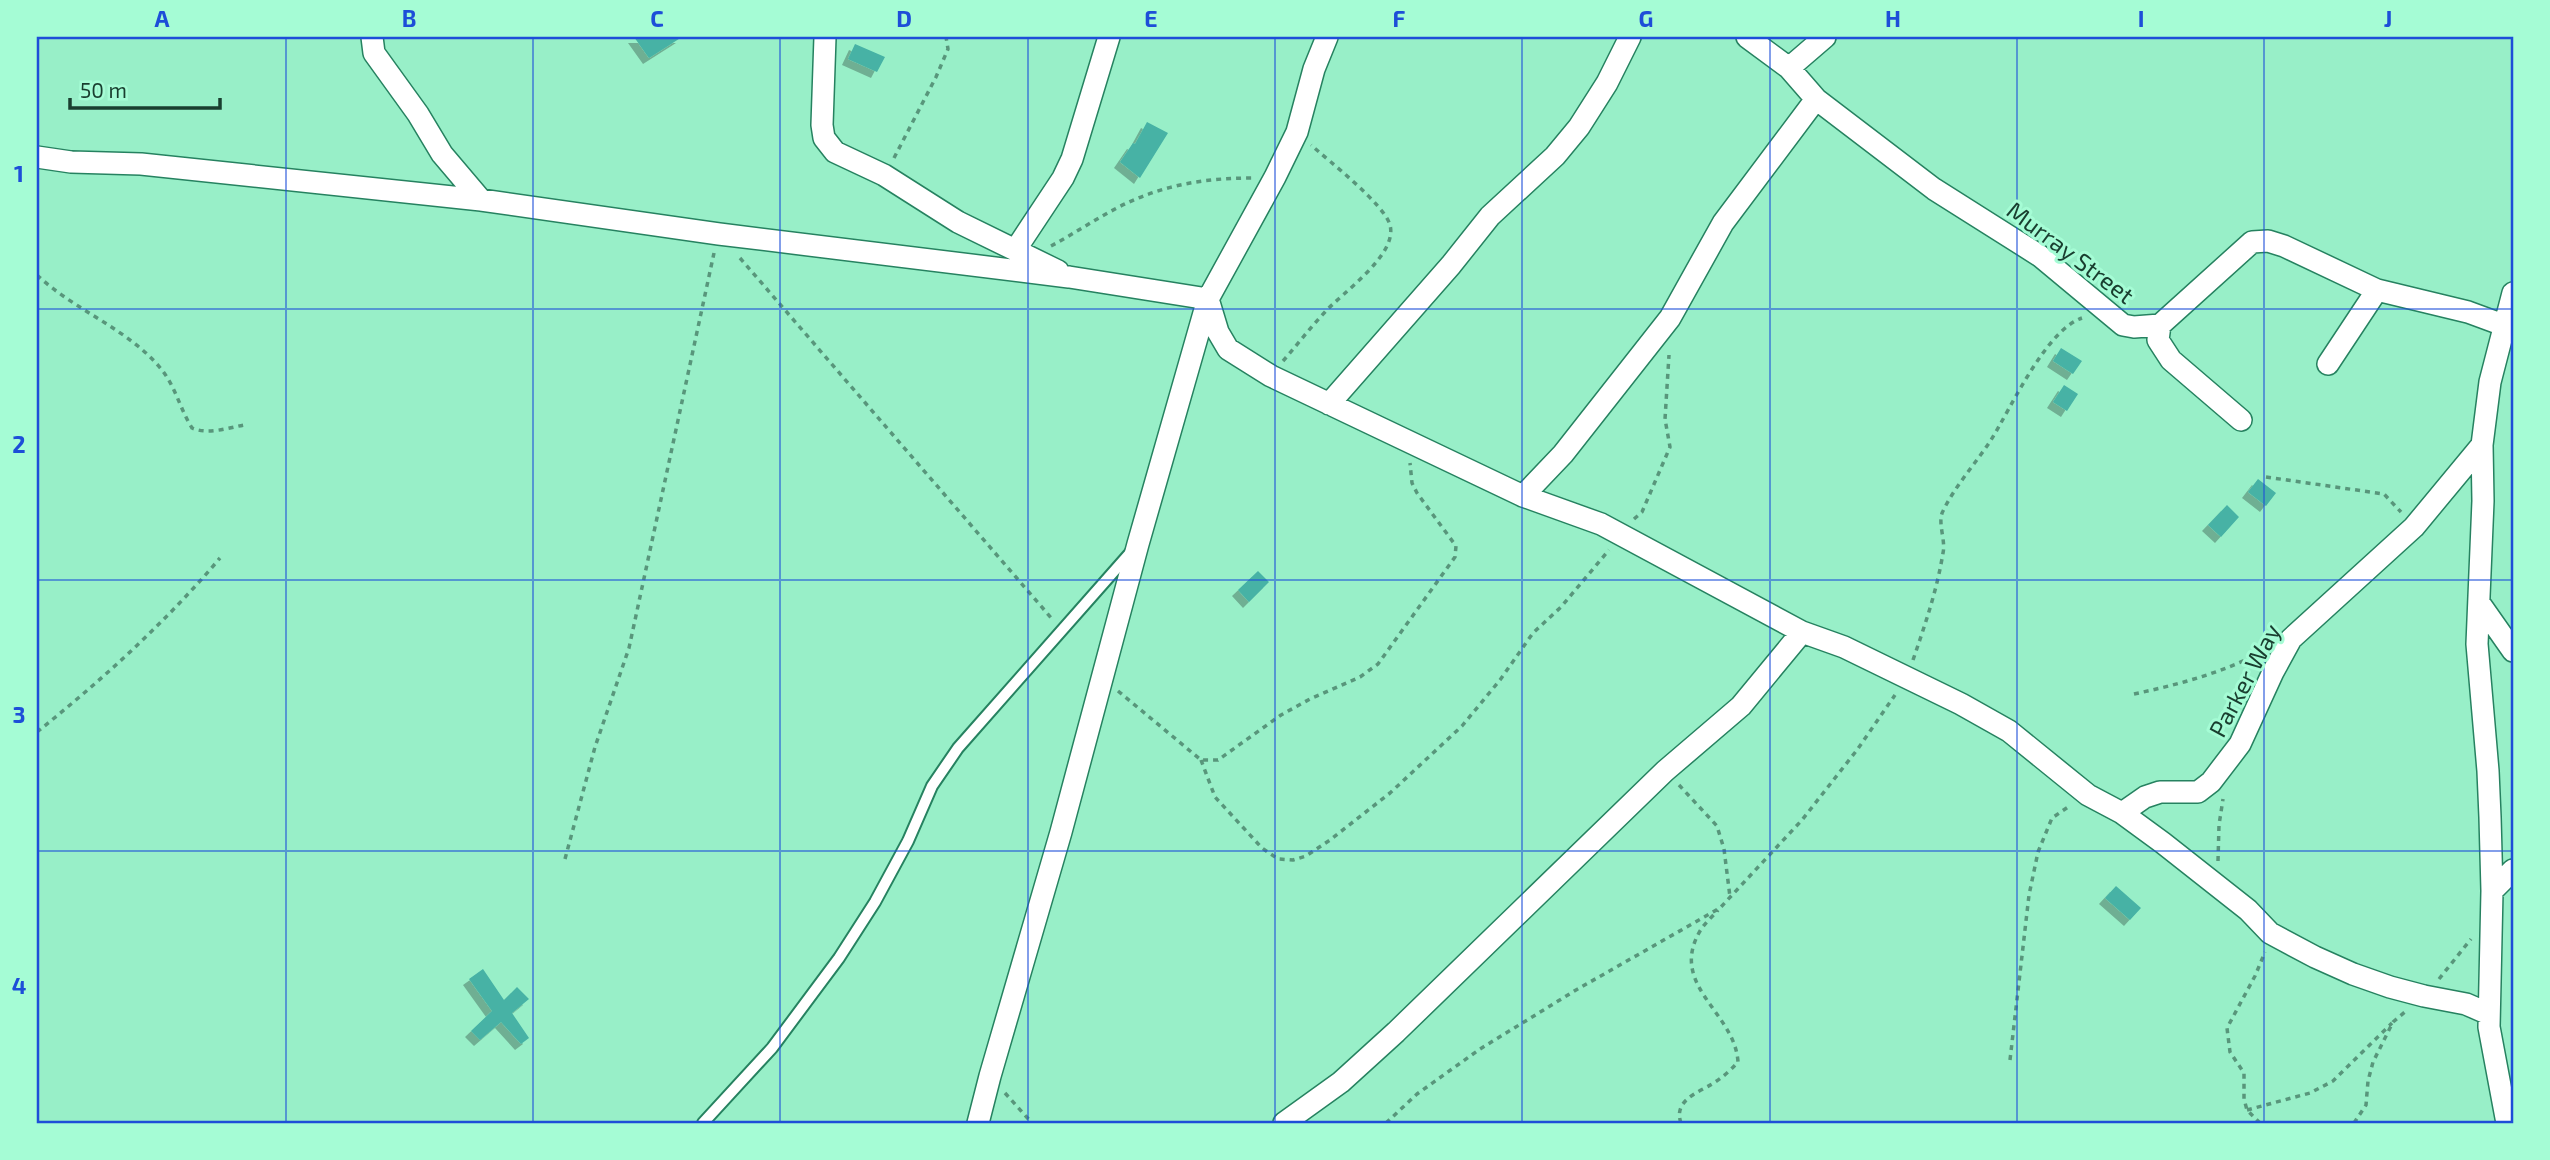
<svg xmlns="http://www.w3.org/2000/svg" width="2550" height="1160" font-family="'Exo 2',sans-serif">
<defs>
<filter id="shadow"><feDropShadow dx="-6" dy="6" stdDeviation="0" flood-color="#0004"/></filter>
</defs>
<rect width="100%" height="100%" fill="#98efc8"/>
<path fill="#46b2a5" filter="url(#shadow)" d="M634,37H682L649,58Z
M855,44L885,57L877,72L848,59Z
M1147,122L1168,133L1140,178L1120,162L1133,143L1135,144Z
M2061,348L2082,361L2073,374L2053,361Z
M2064,385L2078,394L2067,411L2053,402Z
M2258,479L2276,493L2266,506L2248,492Z
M2227,505L2239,517L2221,537L2208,525Z
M1258,571L1269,582L1249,602L1238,590Z
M2116,886L2141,908L2130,920L2105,898Z
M483,969L504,1000L517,987L529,999L512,1013L529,1038L521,1044L501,1022L480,1040L471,1031L492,1011L469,979Z"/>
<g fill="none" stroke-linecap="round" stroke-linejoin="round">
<defs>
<path id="service" d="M703,1123L772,1048L839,958L875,902L908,841L932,786L958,748L1131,552"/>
<path id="minor" d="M372,37L374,53L418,114L442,154L481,200
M825,37L822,125L824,138L835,152L884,175L958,222L1058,271
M1747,37L1789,68L1816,99L1934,189L2040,256L2123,325L2134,327L2160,325L2252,242L2268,241L2284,246L2377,290L2468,312L2506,326
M1789,68L1825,37
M37,157L71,162L141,164L481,200L719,234L1069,277L1208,299
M1016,249L1063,178L1072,159L1109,37
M1208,299L1218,332L1228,349L1271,376L1523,496L1601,524L1802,632L1844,647L1961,704L2009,731L2088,795L2122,813L2163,843L2248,910L2270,933L2315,957L2353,974L2390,987L2424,996L2466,1004L2489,1014
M2160,325L2158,340L2171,360L2241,420
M2328,364L2377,290
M1329,404L1451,265L1490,216L1555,156L1579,127L1607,83L1630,37
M1523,496L1563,454L1670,318L1723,223L1816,99
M2480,604L2513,651
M2122,813L2145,797L2160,792H2198L2211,782L2240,744L2273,672L2291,639L2414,527L2482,445
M2492,891L2513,870
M978,1123L990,1076L1061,832L1138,544L1208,299L1275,177L1297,132L1314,69L1327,37
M1284,1123L1341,1082L1396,1032L1665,771L1741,706L1802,632
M2507,1123L2489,1027L2492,891L2490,817L2488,771L2477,644L2483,501L2482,445L2490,382L2513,293"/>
</defs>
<use href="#service" stroke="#268260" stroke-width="14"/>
<use href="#minor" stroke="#268260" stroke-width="24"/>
<path stroke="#58967b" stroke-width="3.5" stroke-dasharray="5 5" stroke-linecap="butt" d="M894,158L936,77L948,49L946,37
M1051,246C1079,231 1107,211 1136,199C1174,183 1212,178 1252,178
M740,258L1053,620
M37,275C75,311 129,329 162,370C176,388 180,409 192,428C208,435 227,428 244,425
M1283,361C1297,345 1310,328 1325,312C1342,293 1398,255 1390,225C1384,204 1329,161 1311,145
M2266,477L2384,494L2401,512
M1634,519L1642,512L1670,447L1665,419L1669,355
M1913,660C1925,625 1937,590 1943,553C1946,540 1937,522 1943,511C1955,486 1976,463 1991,440C2011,408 2046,330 2082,318
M1118,691L1201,760H1218L1281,715L1310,699L1360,677L1378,664L1455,557L1456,546L1417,493L1412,483L1410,463
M2134,694C2177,685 2221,673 2260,653
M37,732C102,680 166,622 220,558
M1201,760L1215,797L1262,848L1278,859L1293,860L1306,856L1330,840L1390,793L1462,726L1500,680L1533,633L1561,607L1609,550
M1679,785L1717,826L1724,849L1730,897
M565,859L595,747L629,648L714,253
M2218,861L2219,825L2223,799
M2439,979L2471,939
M2010,1060L2029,895L2038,852L2052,818L2071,805
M1005,1093L1032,1123
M2247,1110L2310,1093L2333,1081L2392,1023
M1386,1123L1417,1094L1480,1049L1576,990L1720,908L1802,820L1857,750L1895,695
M1681,1123C1673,1101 1697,1093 1712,1084C1722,1078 1731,1070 1738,1062C1735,1012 1668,986 1700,931C1704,924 1712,917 1718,910
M2260,1123L2247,1110L2244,1099V1073L2230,1052L2227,1028L2255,976L2265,952
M2354,1123L2366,1105L2368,1081L2373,1062L2393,1022L2406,1011"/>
<use href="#service" stroke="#fff" stroke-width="10"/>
<use href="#minor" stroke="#fff" stroke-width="21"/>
</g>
<path fill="none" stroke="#1d4ed8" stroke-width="2" stroke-opacity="0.55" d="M286,37V1123M533,37V1123M780,37V1123M1028,37V1123M1275,37V1123M1522,37V1123M1770,37V1123M2017,37V1123M2264,37V1123M37,309H2513M37,580H2513M37,851H2513"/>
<g text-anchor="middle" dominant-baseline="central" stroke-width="6" stroke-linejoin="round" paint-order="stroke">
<g font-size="24" fill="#193e2f" stroke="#a5fcd5">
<text transform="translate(2071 252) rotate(37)">Murray Street</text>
<text transform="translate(2244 680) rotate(-62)">Parker Way</text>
</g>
</g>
<rect width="2550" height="1160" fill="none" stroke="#a5fcd5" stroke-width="77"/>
<path d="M70 98v10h150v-10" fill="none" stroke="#193e2f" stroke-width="3.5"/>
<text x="80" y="98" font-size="21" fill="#193e2f" stroke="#a5fcd5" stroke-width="5" paint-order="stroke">50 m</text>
<rect x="38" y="38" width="2474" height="1084" fill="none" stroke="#1d4ed8" stroke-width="2.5"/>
<g font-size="23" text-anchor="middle" font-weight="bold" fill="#1d4ed8">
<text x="162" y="27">A</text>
<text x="409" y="27">B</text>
<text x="657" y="27">C</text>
<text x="904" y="27">D</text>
<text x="1151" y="27">E</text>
<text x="1399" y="27">F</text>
<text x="1646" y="27">G</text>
<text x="1893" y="27">H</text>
<text x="2141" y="27">I</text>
<text x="2388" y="27">J</text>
<text x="19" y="182">1</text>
<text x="19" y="453">2</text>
<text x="19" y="723">3</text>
<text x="19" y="994">4</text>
</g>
</svg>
